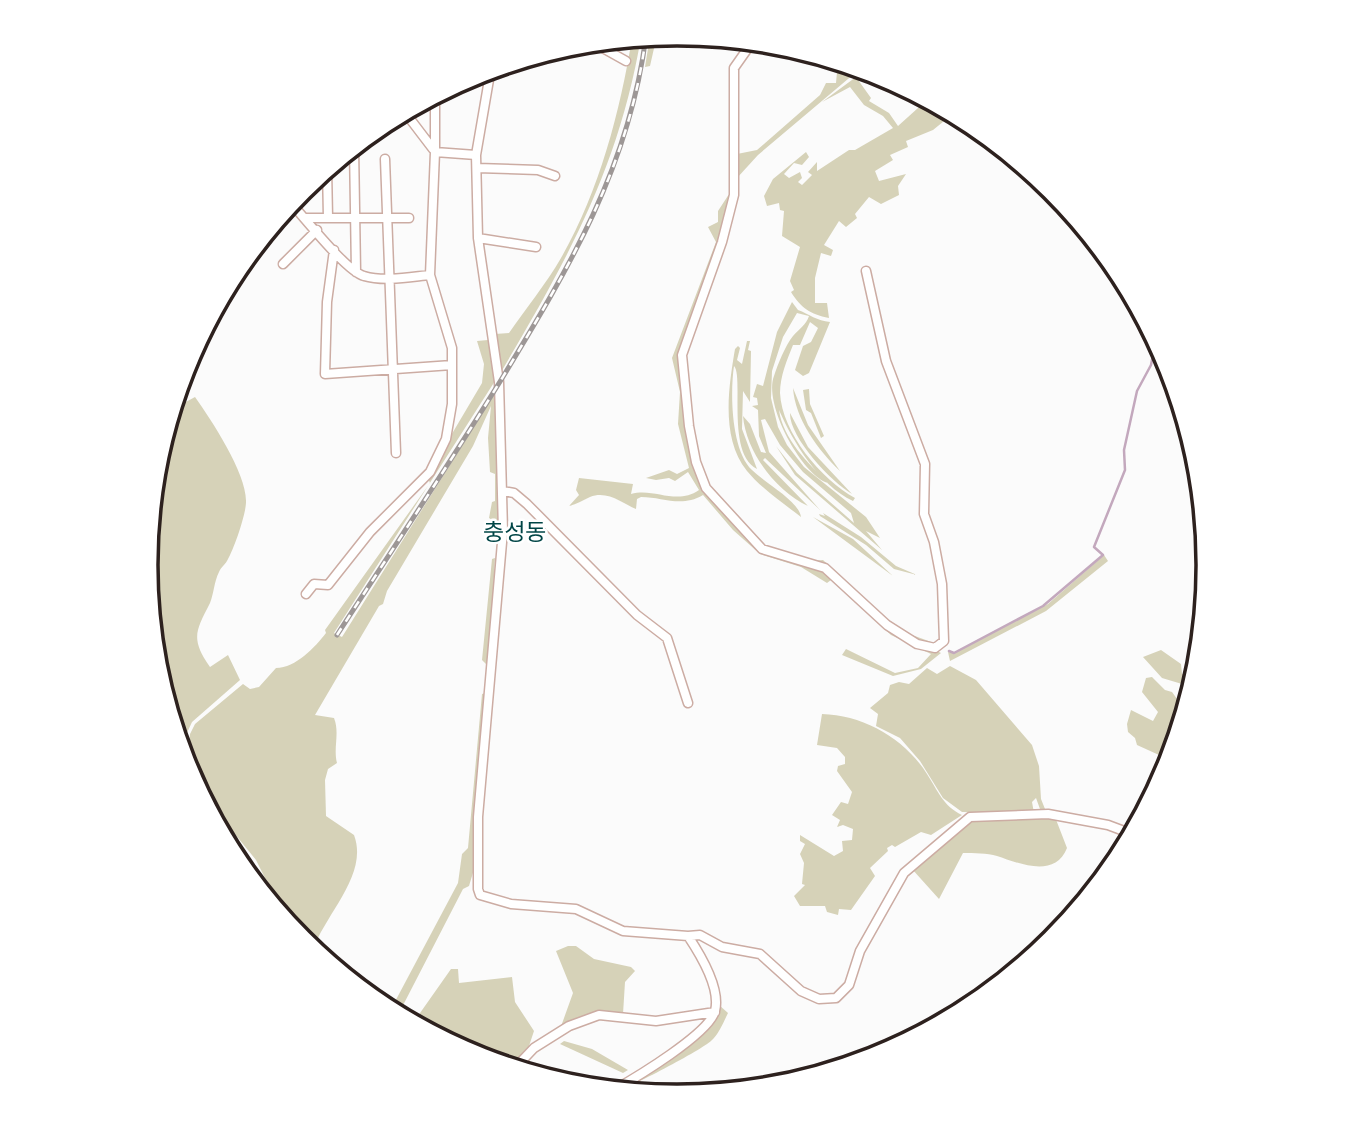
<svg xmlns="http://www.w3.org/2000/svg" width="1353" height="1129" font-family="Cabin,'Noto Sans KR',sans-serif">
<rect width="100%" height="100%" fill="#fbfbfb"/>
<path fill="#d6d2b8" d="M657,35L650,66L645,67L650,36Z
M641,37C619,168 567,260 501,372L495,334L509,333C526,308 546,284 561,258C599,192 620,112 632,38Z
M838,61L861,68L758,155L737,178V154L757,150L820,95L826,83H836Z
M856,77L871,98L869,101L889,113L898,126L928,99L954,113L933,130L906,141L908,147L890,155L893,160L875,171L879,181L906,174L898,186L899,195L881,204L869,197L855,214L857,218L846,227L839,221L824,245L833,250L831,256L821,253L815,278V303H827L829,318C810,314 801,308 791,292L794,290L790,281L800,247L782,236L784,211L780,210L779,203L767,206L764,196L773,179L806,152L809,157L802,165L794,163L784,174L789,178L800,172L802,178L798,182L802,185L812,175L808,172L817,162V171L849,150H855L893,128L883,116L864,105L850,87L822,102Z
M733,188L719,242L681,355L700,479L756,547L824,570L881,623L941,653L921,669L893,676L842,655L846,649L895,673L918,668L931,654L891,635L831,580L827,583L801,567L760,554L733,530L703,495C681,508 663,497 641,497L637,499L636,509C623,504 608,490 590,497C583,500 577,504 569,506L579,495L576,490L579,478L633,484L631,494C654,487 676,506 699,490L688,472L675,481L669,478L656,480L646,478L669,470L677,474L689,468L678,424L680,392L672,358L716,242L708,227L718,222V211Z
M792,302L798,310C809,314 817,321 830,322L809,373L803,376L795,370L803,346L811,342L818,328L810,322L800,345H793C787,360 780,376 780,393C782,433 821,479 855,498L853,501C819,485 793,442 779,410C783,439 808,463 828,483C802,475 763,404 774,376C778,364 785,346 793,336C799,329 806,325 809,316L797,313L783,337L772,371L771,398L778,427L787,445L804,467L866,517L880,538L866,531L882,550L795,475L776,446L797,473L854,523L851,513L803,472L780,445L765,419L761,420L769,452L820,510L765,458L763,460L808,506C776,491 746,452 743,416L750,424L761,452L766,453L759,436L758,410L752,406L758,405L757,398L753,397L757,384L763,386L777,332Z
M488,340L495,381L334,633L342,637L497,390L500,525L489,518L492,502L495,501V474L490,472L488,438L491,406L473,446L387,591L383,604L379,606L315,715L334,718C340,733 333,748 337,763L328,769L325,780L326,816L354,835C369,875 325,914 313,950L271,903L267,882L256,860L213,807L188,763L190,734L195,724L243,684L250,689L259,687L276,668C296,668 315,647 326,633L325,630L430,483L427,476L482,383L484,364L477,341Z
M747,341H750L748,350L751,351L750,402L743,391L742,429L757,469C726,454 744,376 734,366C730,393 731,450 752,470C765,483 799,501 801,517C784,504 761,488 747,471C720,438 729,385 735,349L738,346L740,348L737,360L742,364Z
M793,388L808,425L840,471C818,450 795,419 793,388Z
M809,389L810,404L824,436L821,438L811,413L806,410L803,390Z
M195,397C212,421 247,474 246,502C246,514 234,549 228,559C226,564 221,567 219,572C214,582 214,593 210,603C196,631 190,638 210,667L228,655L240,680L192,722L186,735L184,756C175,744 173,725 168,711C139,612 141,508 171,410Z
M790,413L808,447L852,494C831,482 789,437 790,413Z
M823,513L861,537L896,566L917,575L894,569L866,545L820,516L819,514L825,516Z
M813,517L853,539L893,576Z
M1104,555L1108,561L1046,611L950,661L948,652L954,653L1048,604Z
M495,558L489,667L482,660L492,559Z
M823,560L887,619L912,635L934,643L943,636L934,646C887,634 847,590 810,561Z
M1161,650L1181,664L1182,674L1187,676L1197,671L1190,692L1182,684L1162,678L1143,657Z
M950,666L976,680L1032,745L1039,766L1041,799L1045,809H1040L1036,798L1032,802L1034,813L962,812L943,798L920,761L900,738L876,726L878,714L870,708L888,693L890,685L899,682L909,684L927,668L937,674Z
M1152,677L1165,690L1172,692L1185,710L1170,760L1137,745L1135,738L1128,732L1127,724L1131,710L1153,721L1158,712L1142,692L1146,678Z
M486,693L475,866L469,886L463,889L398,1015L390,1011L458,883L462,854L468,848L482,694Z
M822,714C864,715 905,739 927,774C938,791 943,806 962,815L931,835L921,832L895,847L892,845L887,848L888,851L870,868L875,876L851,910L839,909L838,915L827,912L825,906H800L794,896L805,885L802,884L804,863L800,854L805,844L800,841V835L834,856L843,851L842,841L852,840L853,829L843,825L837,827L840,820L832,815L841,802L848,804L852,792L837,771L838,766L845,764V757L837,748L817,745Z
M183,758L211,811L258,869L267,899L235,859Z
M1055,817L1067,848C1055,879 1018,863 997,856C987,853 974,853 963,853L939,899L912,869L971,820Z
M568,946H576L594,959L631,967L635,971L625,982L623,1014H598L559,1032L573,993L556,951Z
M451,969H458L459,983L512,977L515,1002L534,1031L527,1052L513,1067L473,1055L413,1023Z
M719,1005L728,1013C723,1023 719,1034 711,1041C703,1049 624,1091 618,1090L707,1029L714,1021Z
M564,1041L592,1049L628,1070L623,1073L560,1044Z"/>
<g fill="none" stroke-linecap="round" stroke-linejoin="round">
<path stroke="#c3a8bd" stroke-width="2.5" d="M949,651L954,653L1043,606L1103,555L1094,547L1125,470L1124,450L1137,391L1151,365L1156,340"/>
<defs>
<path id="street" d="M753,41L734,68V195L722,242L682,355L689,426L696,462L706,488L762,549L825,568L887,625L917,644L935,648L944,641L942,584L934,542L924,514L925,464L886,361L866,271
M592,42L626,61
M491,68L476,155L478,238L499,382L503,531L478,817V889L480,895L511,904L576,909L623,931L688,936C700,954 721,988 715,1011C709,1034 635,1078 614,1090
M404,111L433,149
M354,146L356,272
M435,152V94
M385,159L396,453
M327,167L328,218
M477,168L538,170L555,176
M290,202C305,218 347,272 364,276C384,282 410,277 430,275
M306,218H409
M478,238L536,247
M334,250L327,302L325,374L452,365
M283,264L317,230
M213,310L229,292L227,285
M503,491L514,493L527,504L637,615L667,638L688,703
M306,594L314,584L328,585L370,532L430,472L446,439L452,404V348L430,275L435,152L476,155
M688,936L700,935L722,947L760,954L801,991L819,999L836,998L849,985L860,951L904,873L970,817L1048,814L1108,825L1132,834
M515,1068L534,1048L569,1026L599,1015L656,1021L715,1012"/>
</defs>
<use href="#street" stroke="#ccaca3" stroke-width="11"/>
<use href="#street" stroke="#fff" stroke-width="8"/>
<defs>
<path id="rail" d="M337,635C392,550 448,466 501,380C568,269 629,169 646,36"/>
</defs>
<use href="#rail" stroke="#9d9796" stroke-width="5"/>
<use href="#rail" stroke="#fff" stroke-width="2.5" stroke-dasharray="8" stroke-linecap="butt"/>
</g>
<g text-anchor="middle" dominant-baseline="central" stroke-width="5" stroke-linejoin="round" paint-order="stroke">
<g font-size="23" fill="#014546" stroke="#fff">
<text x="515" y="532">충성동</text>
</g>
</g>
<path d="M0 0H1353V1129H0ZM158 565a519 519 0 1 1 1038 0a519 519 0 1 1-1038 0Z" fill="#fff" fill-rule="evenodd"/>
<path fill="none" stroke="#2d211e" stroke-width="3.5" d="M158 565a519 519 0 1 1 1038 0a519 519 0 1 1-1038 0Z"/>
</svg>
